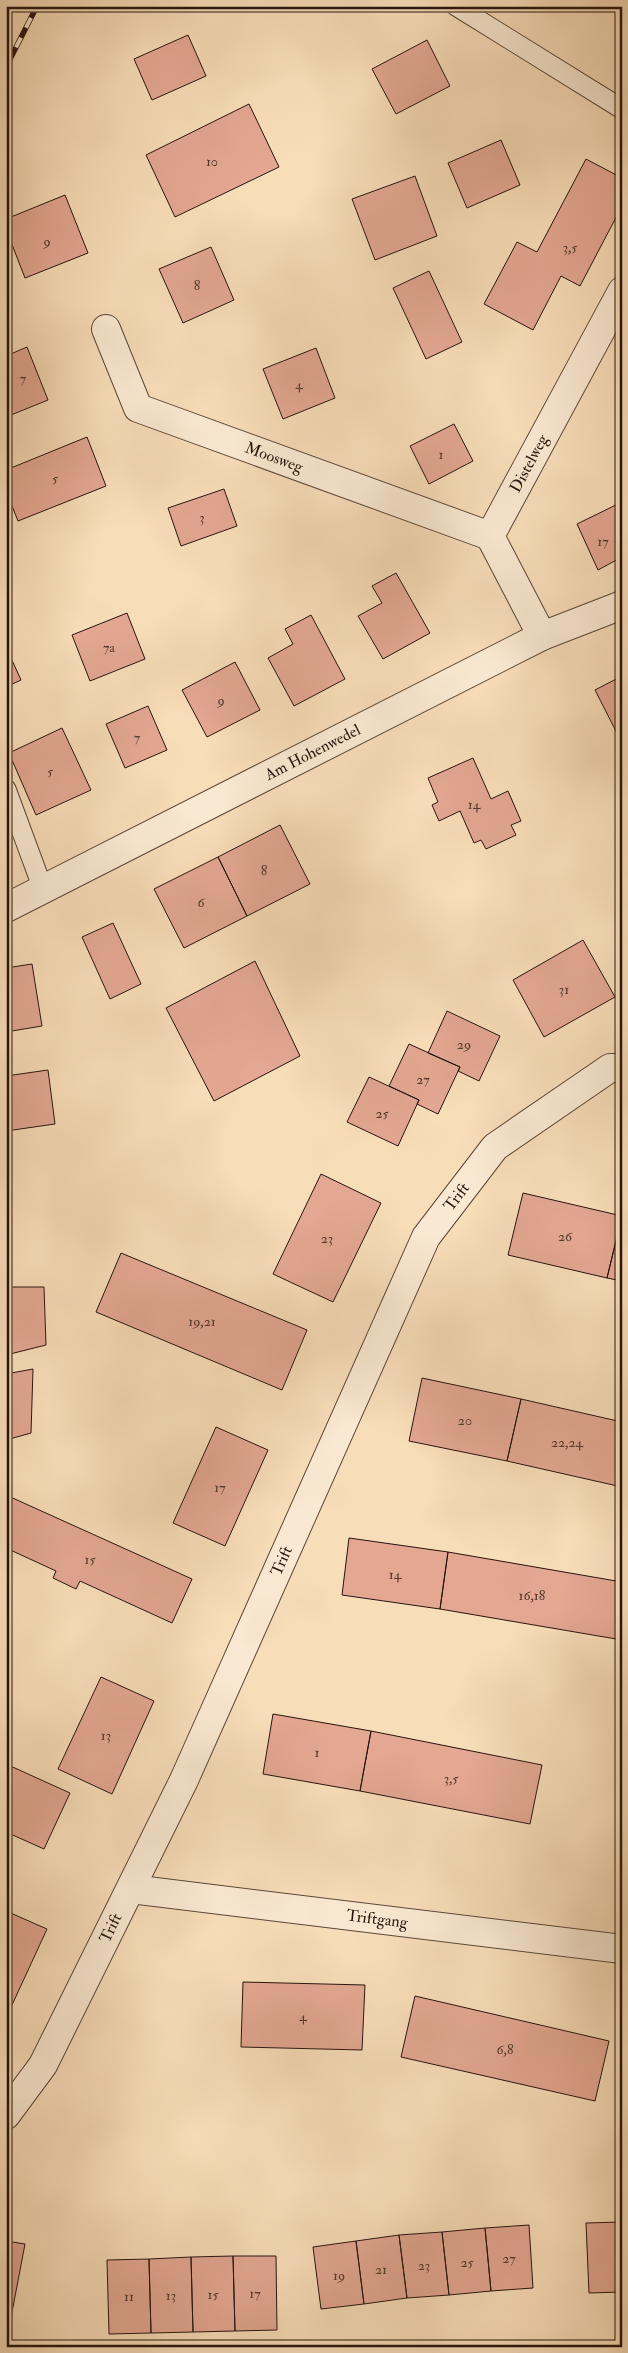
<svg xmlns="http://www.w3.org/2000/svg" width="628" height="2353" font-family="'IM FELL Double Pica',serif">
<rect width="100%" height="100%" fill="#f8ddb9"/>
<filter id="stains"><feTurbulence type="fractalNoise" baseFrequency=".004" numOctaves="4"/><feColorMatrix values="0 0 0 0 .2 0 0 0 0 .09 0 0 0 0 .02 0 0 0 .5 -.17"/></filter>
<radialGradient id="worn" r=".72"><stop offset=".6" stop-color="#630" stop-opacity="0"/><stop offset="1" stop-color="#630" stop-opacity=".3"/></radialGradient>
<path fill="#e3a792" stroke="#27140d" d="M188,35L206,76L152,100L134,59Z
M427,40L450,86L396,114L372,69Z
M249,104L279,167L175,217L146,155Z
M501,140L520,185L467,208L448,163Z
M586,159L622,178V206L580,286L561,276L533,330L484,304L517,242L537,252Z
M415,176L437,236L375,260L352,199Z
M65,195L88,253L25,278L6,229V219Z
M211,247L234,300L183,323L159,269Z
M429,271L462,342L426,359L393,288Z
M27,347L48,400L6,417V356Z
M316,348L335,398L283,419L263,369Z
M454,424L473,461L429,484L410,446Z
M87,437L106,486L18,521L6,491V470Z
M224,489L237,526L181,546L168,508Z
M622,502V557L598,570L577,524Z
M396,573L430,633L383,659L358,616L382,603L372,586Z
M127,613L145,659L90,681L72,635Z
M311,615L345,679L294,706L268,658L293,644L285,629Z
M6,647L21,680L6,687Z
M235,662L260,710L207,737L182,690Z
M622,676V743L595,690Z
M148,706L167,750L125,768L106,724Z
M62,728L91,790L36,815L9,753Z
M473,758L491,799L508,791L521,821L511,825L516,835L486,849L481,840L474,843L460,811L439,821L432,805L438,802L428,778Z
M280,825L310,884L247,916L218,857Z
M218,857L247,916L184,948L154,889Z
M113,923L141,984L110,999L82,937Z
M583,940L615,997L544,1037L513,980Z
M255,961L300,1056L214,1101L166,1008Z
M32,964L42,1026L6,1032V968Z
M447,1011L500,1036L479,1081L458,1071L460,1067L428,1053Z
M409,1044L460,1067L438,1114L417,1104L419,1100L389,1086Z
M48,1070L55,1124L6,1131V1076Z
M369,1077L419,1100L398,1146L347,1122Z
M321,1174L381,1203L333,1302L273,1274Z
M523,1193L622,1216L607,1278L508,1255Z
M622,1216V1281L607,1278Z
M121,1253L307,1330L282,1390L96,1312Z
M6,1287H44L46,1345L6,1355Z
M33,1369L31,1433L6,1440V1374Z
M422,1378L521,1399L507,1461L409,1441Z
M521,1399L622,1422V1487L507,1461Z
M216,1427L268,1450L225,1546L173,1523Z
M6,1495L192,1579L172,1623L80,1581L76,1589L53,1578L56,1571L6,1548Z
M349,1538L448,1552L440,1609L342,1595Z
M448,1552L622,1582V1640L440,1609Z
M101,1677L154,1701L112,1794L58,1769Z
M273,1714L371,1731L360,1791L263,1774Z
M371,1731L542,1765L530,1824L360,1791Z
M6,1764L70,1793L44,1849L6,1832Z
M6,1911L47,1929L6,2018Z
M243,1982L365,1985L362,2050L241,2047Z
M415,1996L609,2041L595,2101L401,2057Z
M622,2222V2292L589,2293L586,2223Z
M529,2225L533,2288L491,2291L485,2228Z
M485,2228L491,2291L449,2295L442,2232Z
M442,2232L449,2295L407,2298L399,2235Z
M399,2235L407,2298L364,2304L356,2241Z
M6,2241L25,2244L9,2328H6Z
M356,2241L364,2304L321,2309L313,2247Z
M233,2256H276L277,2330L235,2331Z
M233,2256L235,2331L193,2332L191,2257Z
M191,2257L193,2332L151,2333L149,2259Z
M149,2259L151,2333L109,2334L107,2260Z"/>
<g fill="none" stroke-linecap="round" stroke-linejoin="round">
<defs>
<path id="service" d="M456,6L622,109
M6,789L43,889"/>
<g id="minor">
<path id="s1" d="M106,329L138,408L490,536"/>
<path id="s2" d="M542,636L490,536L622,291"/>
<path id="s3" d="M6,908L542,636L622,605"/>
<path id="s4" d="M131,1889L622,1949"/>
<path id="s5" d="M6,2115L43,2065L184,1780L426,1237L495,1147L610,1068H622"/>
</g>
</defs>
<use href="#service" stroke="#5b4638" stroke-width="21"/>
<use href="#minor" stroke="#5b4638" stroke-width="30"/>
<use href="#service" stroke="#fae9d2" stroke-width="19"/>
<use href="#minor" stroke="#fae9d2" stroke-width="28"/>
<defs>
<path id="rail" d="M6,9L7,6
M6,67L37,6"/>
</defs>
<use href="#rail" stroke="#27140d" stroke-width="5.5"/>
<use href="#rail" stroke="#fae9d2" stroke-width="4" stroke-dasharray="11" stroke-linecap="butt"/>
</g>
<g text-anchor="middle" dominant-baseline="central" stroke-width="4" stroke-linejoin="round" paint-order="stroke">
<g font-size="14" fill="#56392e">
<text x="212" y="161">10</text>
<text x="47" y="241">9</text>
<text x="570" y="247">3,5</text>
<text x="197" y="285">8</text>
<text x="23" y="378">7</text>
<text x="299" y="384">4</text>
<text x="441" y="454">1</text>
<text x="55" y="478">5</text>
<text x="202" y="517">3</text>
<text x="603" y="541">17</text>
<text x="109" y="647">7a</text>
<text x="221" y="700">9</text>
<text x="137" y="737">7</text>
<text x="50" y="771">5</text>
<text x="474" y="804">14</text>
<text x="264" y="870">8</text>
<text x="201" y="902">6</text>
<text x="564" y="989">31</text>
<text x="464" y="1044">29</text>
<text x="423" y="1079">27</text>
<text x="382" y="1113">25</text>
<text x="565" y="1236">26</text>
<text x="327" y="1238">23</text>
<text x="202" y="1321">19,21</text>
<text x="465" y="1420">20</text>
<text x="567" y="1442">22,24</text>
<text x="220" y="1487">17</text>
<text x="90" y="1559">15</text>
<text x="395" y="1574">14</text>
<text x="532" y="1595">16,18</text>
<text x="106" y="1735">13</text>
<text x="317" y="1752">1</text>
<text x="451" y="1778">3,5</text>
<text x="303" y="2016">4</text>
<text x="505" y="2049">6,8</text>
<text x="509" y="2258">27</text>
<text x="467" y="2262">25</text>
<text x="424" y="2265">23</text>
<text x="381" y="2269">21</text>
<text x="339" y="2275">19</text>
<text x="255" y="2293">17</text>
<text x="213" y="2294">15</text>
<text x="171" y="2295">13</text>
<text x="129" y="2296">11</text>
</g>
<g font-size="16" fill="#27140d" stroke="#fae9d2">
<text stroke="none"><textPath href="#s1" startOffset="230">Moosweg</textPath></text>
<text stroke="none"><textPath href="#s2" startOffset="195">Distelweg</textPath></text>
<text stroke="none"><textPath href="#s3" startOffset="344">Am Hohenwedel</textPath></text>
<text stroke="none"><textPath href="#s5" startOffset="1025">Trift</textPath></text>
<text stroke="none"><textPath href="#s5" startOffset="620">Trift</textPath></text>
<text stroke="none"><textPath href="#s4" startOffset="248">Triftgang</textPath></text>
<text stroke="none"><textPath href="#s5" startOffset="215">Trift</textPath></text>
</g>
</g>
<rect width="628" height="2353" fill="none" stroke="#f8ddb9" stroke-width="25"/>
<rect x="8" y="8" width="613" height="2338" fill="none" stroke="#27140d" stroke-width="2.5"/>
<rect x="12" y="12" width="603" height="2328" fill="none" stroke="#27140d"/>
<rect width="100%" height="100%" filter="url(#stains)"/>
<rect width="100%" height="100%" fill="url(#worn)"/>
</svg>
